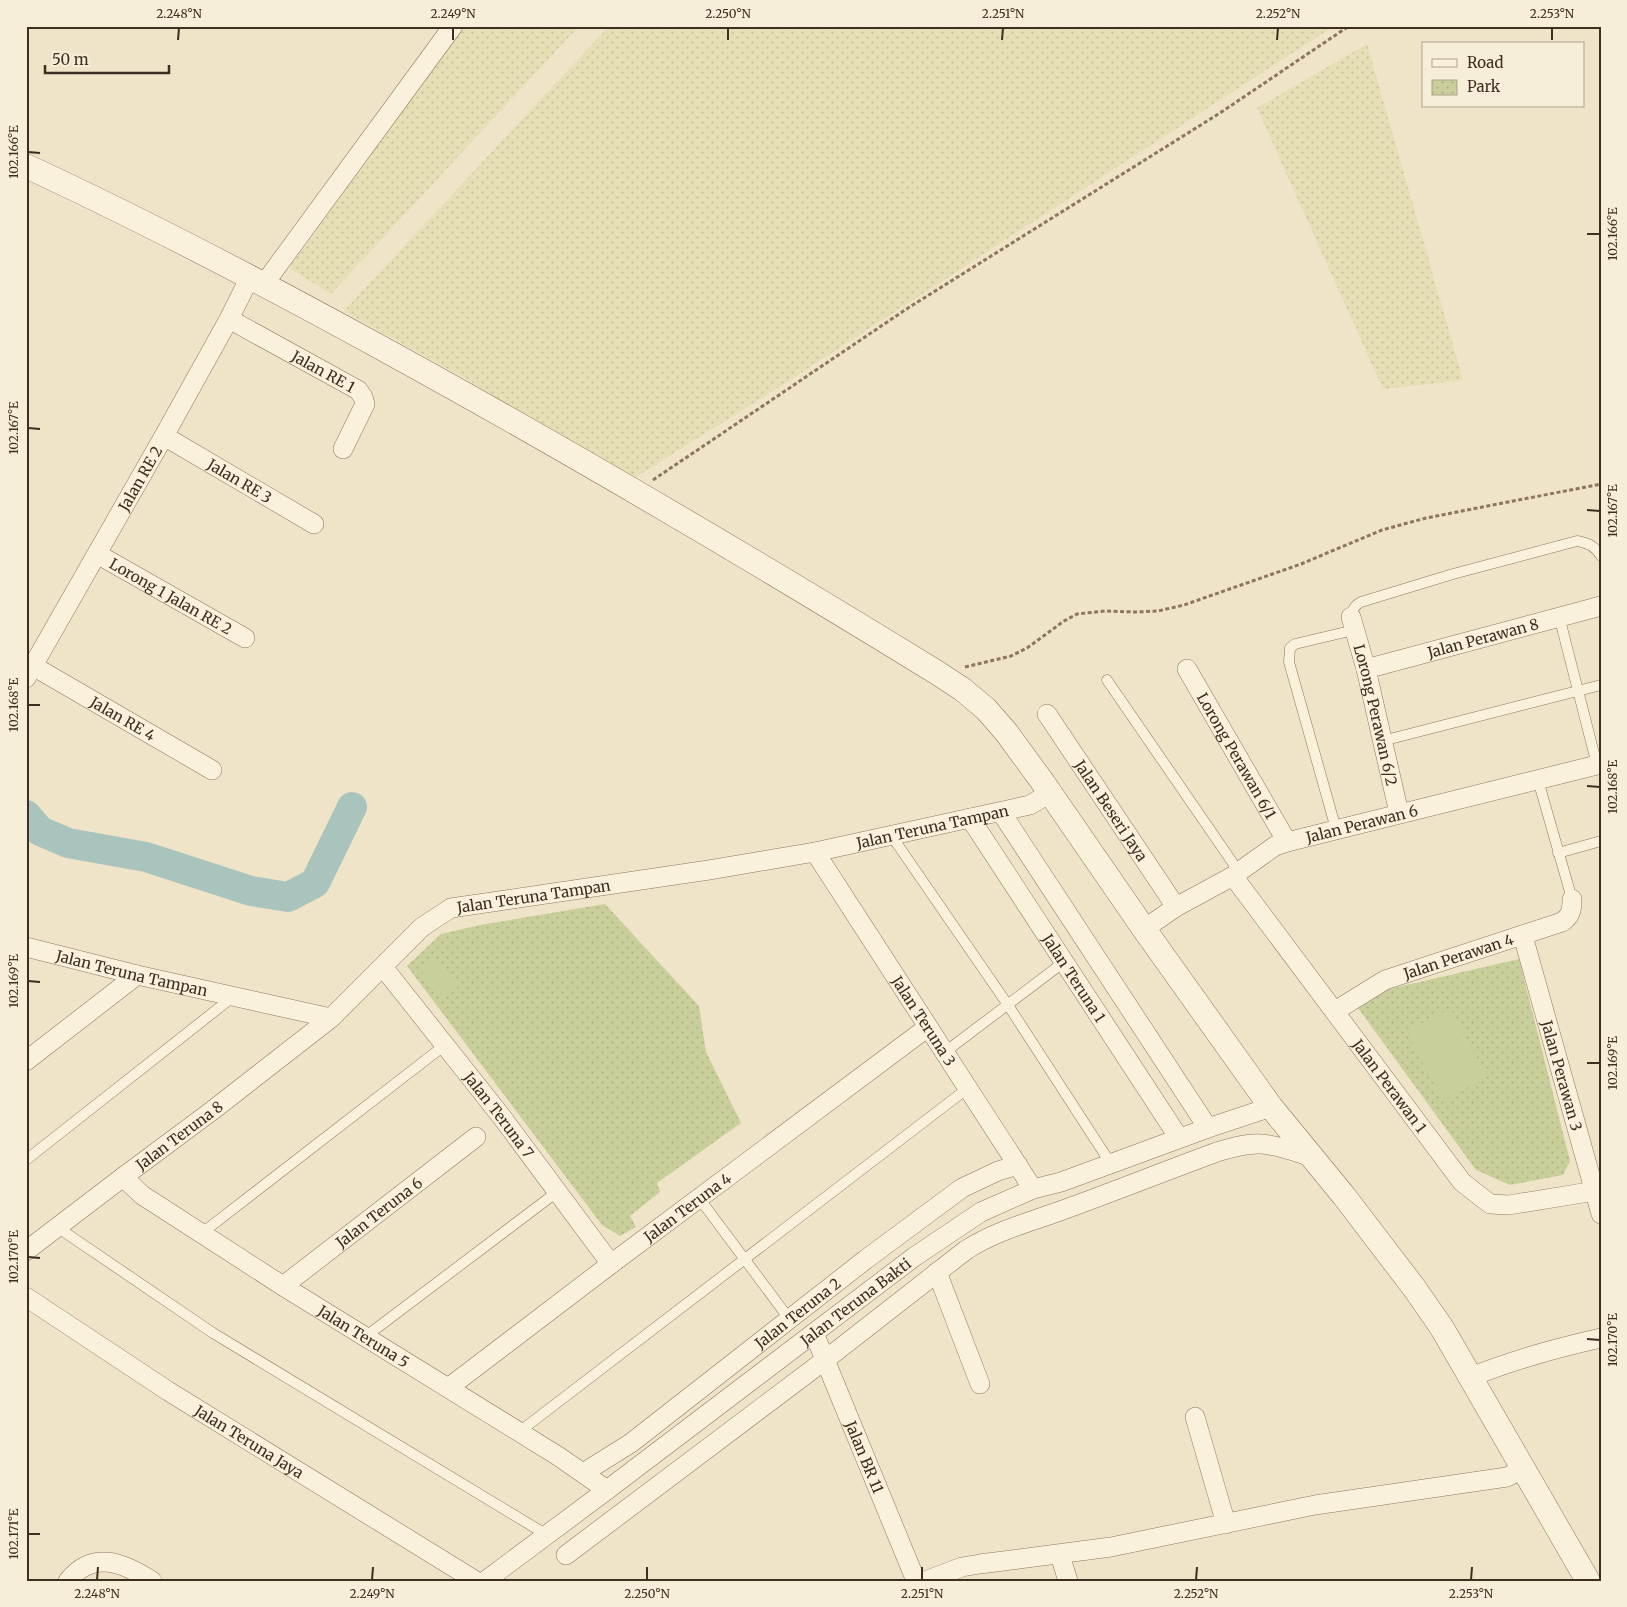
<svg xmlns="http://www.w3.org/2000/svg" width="1627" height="1607" font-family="Merriweather,serif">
<defs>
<pattern id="farmland-dots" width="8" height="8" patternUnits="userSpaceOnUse" patternTransform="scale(1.25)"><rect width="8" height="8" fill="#e6deb5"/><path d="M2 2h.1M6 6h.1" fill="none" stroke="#c6bf9b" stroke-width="1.8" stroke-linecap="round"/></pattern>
<pattern id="park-dots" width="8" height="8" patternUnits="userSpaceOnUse" patternTransform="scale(1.25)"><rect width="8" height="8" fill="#c9cf9b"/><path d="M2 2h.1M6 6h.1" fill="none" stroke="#aeb285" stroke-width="1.8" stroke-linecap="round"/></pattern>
</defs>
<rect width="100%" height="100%" fill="#f0e4c8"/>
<path fill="url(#farmland-dots)" d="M464,26H579L331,294L289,268Z
M609,26H1334L787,382L631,480L471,382L344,311Z
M1367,44L1463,380L1383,389L1257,108Z"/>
<path fill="url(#park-dots)" d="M605,904L699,1006L706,1052L741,1123L657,1183L660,1192L630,1216L636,1227L620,1236L602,1225L407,966L441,934L480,925Z
M1519,959L1570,1161L1563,1175L1510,1185L1476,1170L1358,1008L1389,989Z"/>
<path fill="#c9cf9b" d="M436,959L458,987L443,999L421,971Z
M1450,1008L1487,1077L1443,1101L1406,1032Z"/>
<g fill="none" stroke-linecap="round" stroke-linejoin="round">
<path stroke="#a9c4bc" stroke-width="30" d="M26,815L40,831L68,843L146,857L251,891L288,897L315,883L352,807"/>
<defs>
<path id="service" d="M1559,616L1597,765
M1351,617C1352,610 1354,606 1361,602L1453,574L1577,541C1588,543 1595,546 1601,556
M1107,680L1239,872
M1382,741L1601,685
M1538,780L1572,899
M1336,829L1289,662L1290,648L1295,644L1354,630
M891,835L1008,1005L1111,1164
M1558,853L1601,841
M945,1052L1064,962
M26,1160L234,996
M699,1198L790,1320
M57,1227L213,1333L547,1535
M202,1233L445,1045
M365,1337L557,1192
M519,1432L968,1088"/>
<g id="minor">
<path d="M264,284L453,26"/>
<path id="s1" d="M229,319L358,390L363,397L365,404L343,449"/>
<path id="s2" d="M164,436L314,524"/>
<path id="s3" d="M97,554L245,638"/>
<path id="s4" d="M1351,617L1366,669L1399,813"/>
<path id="s5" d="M33,666L212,770"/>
<path id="s6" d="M1187,669L1287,842"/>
<path id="s7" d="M1366,669L1601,606"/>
<path id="s8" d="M26,678L164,436L229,319L250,277"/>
<path id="s9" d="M1047,714L1176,907"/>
<path d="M1001,812L1208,1128"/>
<path id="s10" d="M970,818L1179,1138"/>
<path id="s11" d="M815,852L1033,1189"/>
<path id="s12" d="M1233,876L1462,1182L1490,1204L1509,1205L1595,1191"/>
<path id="s13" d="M1144,929L1176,907L1233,876L1275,846L1287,842L1601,764"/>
<path id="s14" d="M1523,936L1601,1214"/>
<path id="s15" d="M26,947L137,975L331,1018L422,927L451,908L709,870L815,852L1030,805L1050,793"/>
<path id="s16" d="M383,967L501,1116L611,1264"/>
<path id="s17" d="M1335,1011L1385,980L1562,922C1571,916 1572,910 1572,899"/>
<path d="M26,1061L137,975"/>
<path id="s18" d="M123,1177L142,1195L283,1286L558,1456L607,1490"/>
<path id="s19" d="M26,1251L123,1177L213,1110L331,1018"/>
<path d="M937,1272L980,1384"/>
<path id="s20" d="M283,1286L476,1137"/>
<path id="s21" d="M26,1297L168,1391L476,1581"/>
<path id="s22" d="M814,1333L916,1581"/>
<path d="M1471,1377C1513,1360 1556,1348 1601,1338"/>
<path id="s23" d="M448,1388L611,1264L928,1027"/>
<path d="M1195,1417L1226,1524"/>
<path id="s24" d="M583,1473L631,1443L865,1260L962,1188L998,1171L1018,1165"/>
<path d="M566,1555L825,1360L966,1250C995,1231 1027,1223 1060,1211C1113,1192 1165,1171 1217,1152C1231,1148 1246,1143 1261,1144C1278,1145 1296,1152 1312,1157"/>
<path d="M1060,1555L1068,1581"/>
<path d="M68,1581C93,1549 124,1563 152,1581"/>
<path id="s25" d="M485,1581L607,1490L914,1257L981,1212L1033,1189L1061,1182L1208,1128L1271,1107"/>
<path d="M925,1581L962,1567L980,1564L1111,1547L1315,1505L1507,1477L1523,1469"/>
</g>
<path id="tertiary" d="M26,166C145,221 261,282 376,345C566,449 752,559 936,672L962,689L986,709L1006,732L1044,784L1144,929L1271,1107L1344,1196L1415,1289L1442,1328L1588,1581"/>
</defs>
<use href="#service" stroke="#8d765c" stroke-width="11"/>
<use href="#minor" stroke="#8d765c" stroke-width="20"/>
<use href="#tertiary" stroke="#8d765c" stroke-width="25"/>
<path stroke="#8d765c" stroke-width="3" stroke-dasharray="4 2.5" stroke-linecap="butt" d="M653,480L908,308L1220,113L1349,26
M965,667L1011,656L1027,648L1064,621L1077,614L1105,611L1135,612L1158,611L1184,605L1301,564L1382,530L1426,518L1601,484"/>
<use href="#service" stroke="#faf1dc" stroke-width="10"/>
<use href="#minor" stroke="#faf1dc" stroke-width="19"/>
<use href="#tertiary" stroke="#faf1dc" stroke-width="24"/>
</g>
<path fill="none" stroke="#3d2e20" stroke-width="2" d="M178,40L179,28M453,40V28M728,40V28M1002,40L1003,28M1277,40L1278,28M1552,40V28M28,152L40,153M1587,234H1600M28,428L40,429M1587,510L1600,511M28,705H40M1587,786L1600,787M28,981L40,982M1587,1063H1600M28,1257L40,1258M1587,1339L1600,1340M28,1534H40M97,1580L98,1567M372,1580L373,1567M647,1580V1567M922,1580V1567M1196,1580L1197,1567M1471,1580L1472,1567"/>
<g text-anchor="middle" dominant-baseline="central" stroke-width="4" stroke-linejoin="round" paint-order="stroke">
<g font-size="15" fill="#3d2e20" stroke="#f7eed8">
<text stroke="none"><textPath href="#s1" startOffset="108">Jalan RE 1</textPath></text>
<text stroke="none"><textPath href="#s8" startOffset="230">Jalan RE 2</textPath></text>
<text stroke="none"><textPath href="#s2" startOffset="88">Jalan RE 3</textPath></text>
<text stroke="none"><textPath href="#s3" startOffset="85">Lorong 1 Jalan RE 2</textPath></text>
<text stroke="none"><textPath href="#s7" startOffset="121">Jalan Perawan 8</textPath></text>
<text stroke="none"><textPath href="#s4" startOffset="101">Lorong Perawan 6/2</textPath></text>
<text stroke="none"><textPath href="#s5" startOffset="104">Jalan RE 4</textPath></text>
<text stroke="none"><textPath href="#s6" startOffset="100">Lorong Perawan 6/1</textPath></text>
<text stroke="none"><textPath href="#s9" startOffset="116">Jalan Beseri Jaya</textPath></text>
<text stroke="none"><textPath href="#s13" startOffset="245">Jalan Perawan 6</textPath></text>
<text stroke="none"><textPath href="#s15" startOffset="965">Jalan Teruna Tampan</textPath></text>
<text stroke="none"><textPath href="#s15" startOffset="560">Jalan Teruna Tampan</textPath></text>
<text stroke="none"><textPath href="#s17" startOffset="136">Jalan Perawan 4</textPath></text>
<text stroke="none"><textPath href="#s15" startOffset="109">Jalan Teruna Tampan</textPath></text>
<text stroke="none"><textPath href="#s10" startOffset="191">Jalan Teruna 1</textPath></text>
<text stroke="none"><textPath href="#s11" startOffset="201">Jalan Teruna 3</textPath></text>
<text stroke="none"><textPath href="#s14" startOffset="145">Jalan Perawan 3</textPath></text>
<text stroke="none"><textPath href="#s12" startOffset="262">Jalan Perawan 1</textPath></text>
<text stroke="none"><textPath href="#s16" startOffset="188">Jalan Teruna 7</textPath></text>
<text stroke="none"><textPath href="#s19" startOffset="192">Jalan Teruna 8</textPath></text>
<text stroke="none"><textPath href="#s23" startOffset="300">Jalan Teruna 4</textPath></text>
<text stroke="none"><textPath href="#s20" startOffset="121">Jalan Teruna 6</textPath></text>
<text stroke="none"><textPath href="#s25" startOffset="464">Jalan Teruna Bakti</textPath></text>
<text stroke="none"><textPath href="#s24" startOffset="268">Jalan Teruna 2</textPath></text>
<text stroke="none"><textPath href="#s18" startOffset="289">Jalan Teruna 5</textPath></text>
<text stroke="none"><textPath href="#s21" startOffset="266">Jalan Teruna Jaya</textPath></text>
<text stroke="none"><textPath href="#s22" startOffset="134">Jalan BR 11</textPath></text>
</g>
</g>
<rect width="1627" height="1607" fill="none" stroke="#f7eed8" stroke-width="55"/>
<rect x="1422" y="42" width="162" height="65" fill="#f7eed8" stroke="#ada18e"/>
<rect x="1432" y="59" width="25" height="8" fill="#faf1dc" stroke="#ada18e"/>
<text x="1467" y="68" font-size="15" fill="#3d2e20">Road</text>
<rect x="1432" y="80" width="25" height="15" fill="url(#park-dots)" stroke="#ada18e"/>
<text x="1467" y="92" font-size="15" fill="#3d2e20">Park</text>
<path d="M45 65v8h124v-8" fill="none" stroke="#3d2e20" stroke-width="2.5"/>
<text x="52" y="65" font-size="15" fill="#3d2e20" stroke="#f7eed8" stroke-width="4" paint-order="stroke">50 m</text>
<rect x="28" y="28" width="1572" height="1552" fill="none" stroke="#3d2e20" stroke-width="2"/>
<g font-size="12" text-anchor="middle" fill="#3d2e20">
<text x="179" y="18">2.248°N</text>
<text x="453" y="18">2.249°N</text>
<text x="728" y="18">2.250°N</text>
<text x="1003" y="18">2.251°N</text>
<text x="1278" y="18">2.252°N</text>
<text x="1552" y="18">2.253°N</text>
<text transform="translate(14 152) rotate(-90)" y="4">102.166°E</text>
<text transform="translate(1613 234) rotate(-90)" y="4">102.166°E</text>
<text transform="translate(14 428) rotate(-90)" y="4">102.167°E</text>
<text transform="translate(1613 511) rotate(-90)" y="4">102.167°E</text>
<text transform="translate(14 705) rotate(-90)" y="4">102.168°E</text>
<text transform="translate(1613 787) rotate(-90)" y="4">102.168°E</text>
<text transform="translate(14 981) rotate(-90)" y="4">102.169°E</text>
<text transform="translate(1613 1063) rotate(-90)" y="4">102.169°E</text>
<text transform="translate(14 1257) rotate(-90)" y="4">102.170°E</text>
<text transform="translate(1613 1340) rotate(-90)" y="4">102.170°E</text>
<text transform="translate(14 1534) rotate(-90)" y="4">102.171°E</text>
<text x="97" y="1598">2.248°N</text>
<text x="372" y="1598">2.249°N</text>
<text x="647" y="1598">2.250°N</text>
<text x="922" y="1598">2.251°N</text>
<text x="1196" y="1598">2.252°N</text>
<text x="1471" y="1598">2.253°N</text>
</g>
</svg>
